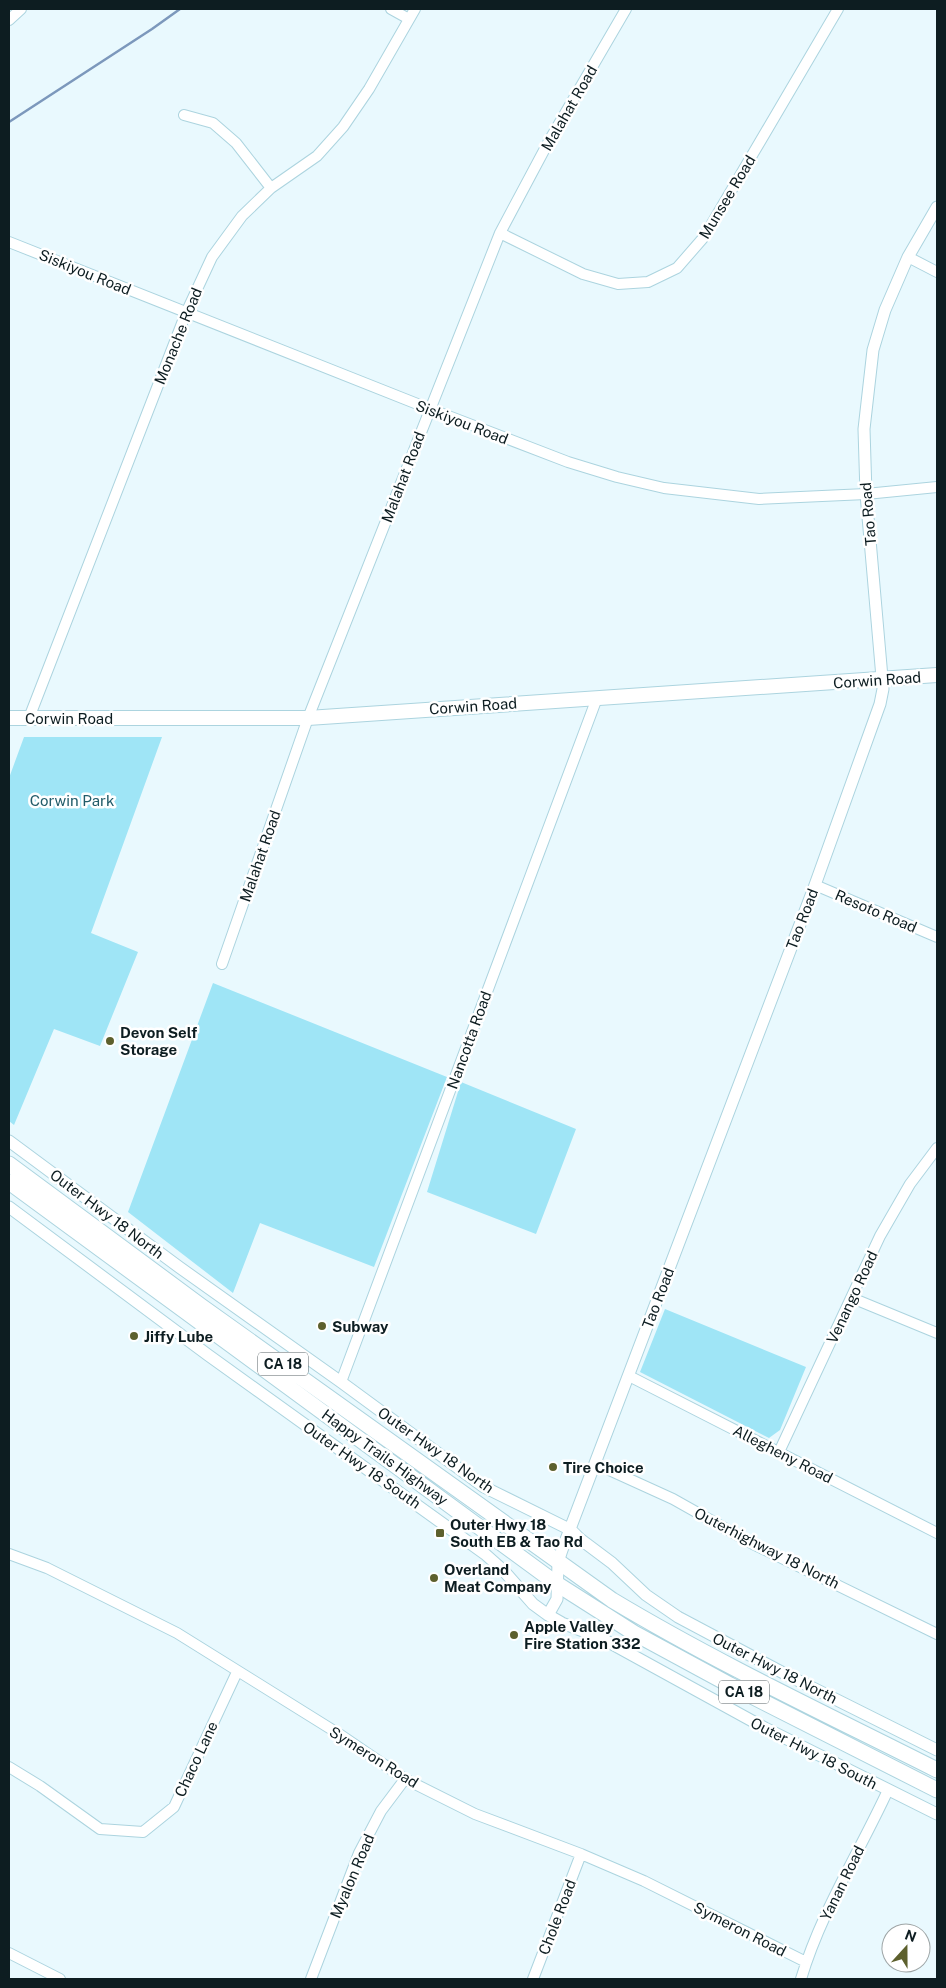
<svg xmlns="http://www.w3.org/2000/svg" width="946" height="1988" font-family="'Public Sans',sans-serif">
<rect width="100%" height="100%" fill="#e9f9fe"/>
<path fill="#9fe5f6" d="M24,737H162L91,933L138,952L100,1046L54,1029L14,1125L9,1121V778Z
M213,983L447,1077L374,1267L260,1223L233,1293L128,1212Z
M461,1082L576,1129L536,1234L427,1192Z
M665,1309L806,1367L780,1430L769,1438L640,1372Z"/>
<g fill="none" stroke-linecap="round" stroke-linejoin="round">
<path stroke="#7c98bc" stroke-width="2.5" d="M9,122L152,29L180,9"/>
<defs>
<path id="minor" d="M391,9L409,19
M9,20L21,9
M184,115L213,123L236,143L271,188
M500,233L583,274L618,284L648,282L677,268L704,237L838,9
M9,242L430,409L568,462L617,477L664,488L759,499L866,494L937,487
M908,257L937,272
M29,718L186,313L212,257L242,216L271,188L317,156L343,127L369,89L415,9
M815,885L937,937
M222,964L308,718L500,233L549,141L626,9
M852,1298L937,1333
M629,1376L937,1533
M341,1382L597,698
M779,1452L880,1236L910,1184L937,1148
M596,1464L673,1499L753,1544L937,1634
M9,1554L47,1568L177,1633L339,1734L405,1779L475,1814L581,1854L644,1881L806,1962
M9,1767L40,1786L100,1829L143,1832L174,1807L237,1672
M9,1953L60,1979
M311,1979L359,1853L381,1811L405,1779
M533,1979L581,1854
M801,1979C821,1912 859,1853 888,1790"/>
<path id="tertiary" d="M9,1141L179,1267L341,1382L484,1487L571,1530L580,1539L612,1563L646,1595L678,1617L789,1676L937,1750
M9,1207L208,1355L485,1554L503,1570L533,1604L548,1615L562,1623L603,1639L765,1728L937,1814
M548,1615L557,1599L558,1562L562,1550L815,885L880,704L883,689L866,494L864,429L873,350L885,310L908,257L937,207"/>
<path id="secondary" d="M9,718H308L937,675"/>
<path id="primary" d="M9,1164L201,1306L612,1600C717,1663 828,1715 937,1770
M9,1182L557,1584L634,1633L730,1685L937,1790"/>
</defs>
<use href="#minor" stroke="#acd4df" stroke-width="12"/>
<use href="#tertiary" stroke="#acd4df" stroke-width="13"/>
<use href="#secondary" stroke="#acd4df" stroke-width="16"/>
<use href="#primary" stroke="#acd4df" stroke-width="17"/>
<use href="#minor" stroke="#fff" stroke-width="10"/>
<use href="#tertiary" stroke="#fff" stroke-width="11"/>
<use href="#secondary" stroke="#fff" stroke-width="14"/>
<use href="#primary" stroke="#fff" stroke-width="15"/>
</g>
<g fill="#5d602d" stroke="#fff" stroke-width="2">
<circle cx="110" cy="1041" r="5"/>
<circle cx="322" cy="1326" r="5"/>
<circle cx="134" cy="1336" r="5"/>
<circle cx="553" cy="1467" r="5"/>
<rect x="435" y="1528" width="10" height="10" rx="2.5"/>
<circle cx="434" cy="1578" r="5"/>
<circle cx="514" cy="1635" r="5"/>
</g>
<g text-anchor="middle" dominant-baseline="central" stroke-width="5" stroke-linejoin="round" paint-order="stroke">
<g fill="#fff" stroke="#566164" stroke-width="1">
<rect x="258" y="1352.5" width="50" height="23" rx="4"/>
<rect x="719" y="1680.5" width="50" height="23" rx="4"/>
</g>
<g font-size="14" font-weight="bold" fill="#0d1d21">
<text x="283" y="1364">CA 18</text>
<text x="744" y="1692">CA 18</text>
</g>
<g font-size="15" fill="#0d1d21" stroke="#fff">
<text transform="translate(569 108) rotate(-60)">Malahat Road</text>
<text transform="translate(727 197) rotate(-59)">Munsee Road</text>
<text transform="translate(85 272) rotate(22)">Siskiyou Road</text>
<text transform="translate(178 336) rotate(-68)">Monache Road</text>
<text transform="translate(462 422) rotate(21)">Siskiyou Road</text>
<text transform="translate(403 477) rotate(-69)">Malahat Road</text>
<text transform="translate(868 514) rotate(-95)">Tao Road</text>
<text transform="translate(877 680) rotate(-4)">Corwin Road</text>
<text transform="translate(473 706) rotate(-4)">Corwin Road</text>
<text x="69" y="718">Corwin Road</text>
<text transform="translate(260 856) rotate(-71)">Malahat Road</text>
<text transform="translate(876 911) rotate(23)">Resoto Road</text>
<text transform="translate(802 919) rotate(-69)">Tao Road</text>
<text transform="translate(469 1040) rotate(-70)">Nancotta Road</text>
<text transform="translate(107 1214) rotate(37)">Outer Hwy 18 North</text>
<text transform="translate(852 1297) rotate(-65)">Venango Road</text>
<text transform="translate(658 1298) rotate(-69)">Tao Road</text>
<text transform="translate(436 1450) rotate(35)">Outer Hwy 18 North</text>
<text transform="translate(783 1454) rotate(27)">Allegheny Road</text>
<text transform="translate(385 1457) rotate(36)">Happy Trails Highway</text>
<text transform="translate(362 1465) rotate(35)">Outer Hwy 18 South</text>
<text transform="translate(767 1548) rotate(27)">Outerhighway 18 North</text>
<text transform="translate(775 1668) rotate(27)">Outer Hwy 18 North</text>
<text transform="translate(814 1753) rotate(27)">Outer Hwy 18 South</text>
<text transform="translate(374 1757) rotate(32)">Symeron Road</text>
<text transform="translate(196 1759) rotate(-65)">Chaco Lane</text>
<text transform="translate(352 1876) rotate(-67)">Myalon Road</text>
<text transform="translate(842 1883) rotate(-64)">Yanan Road</text>
<text transform="translate(557 1917) rotate(-69)">Chole Road</text>
<text transform="translate(740 1929) rotate(27)">Symeron Road</text>
</g>
<g font-size="15" fill="#215c6a" stroke="#fff">
<text x="72" y="800">Corwin Park</text>
</g>
<g font-size="15" font-weight="bold" fill="#0d1d21" stroke="#fff" text-anchor="start">
<text x="120" y="1032">Devon Self<tspan x="120" dy="17">Storage</tspan></text>
<text x="332" y="1326">Subway</text>
<text x="144" y="1336">Jiffy Lube</text>
<text x="563" y="1467">Tire Choice</text>
<text x="450" y="1524">Outer Hwy 18<tspan x="450" dy="17">South EB &amp; Tao Rd</tspan></text>
<text x="444" y="1569">Overland<tspan x="444" dy="17">Meat Company</tspan></text>
<text x="524" y="1626">Apple Valley<tspan x="524" dy="17">Fire Station 332</tspan></text>
</g>
</g>
<rect width="946" height="1988" fill="none" stroke="#0d1d21" stroke-width="20"/>
<g transform="translate(906 1948) rotate(21)"><circle r="24" fill="#ffffff" stroke="#9ea5a6"/>
<path d="M0-4L9 19L0 12L-9 19Z" fill="#5d602d"/>
<text y="-8" font-size="14" font-weight="bold" text-anchor="middle" fill="#0d1d21">N</text>
</g>
</svg>
